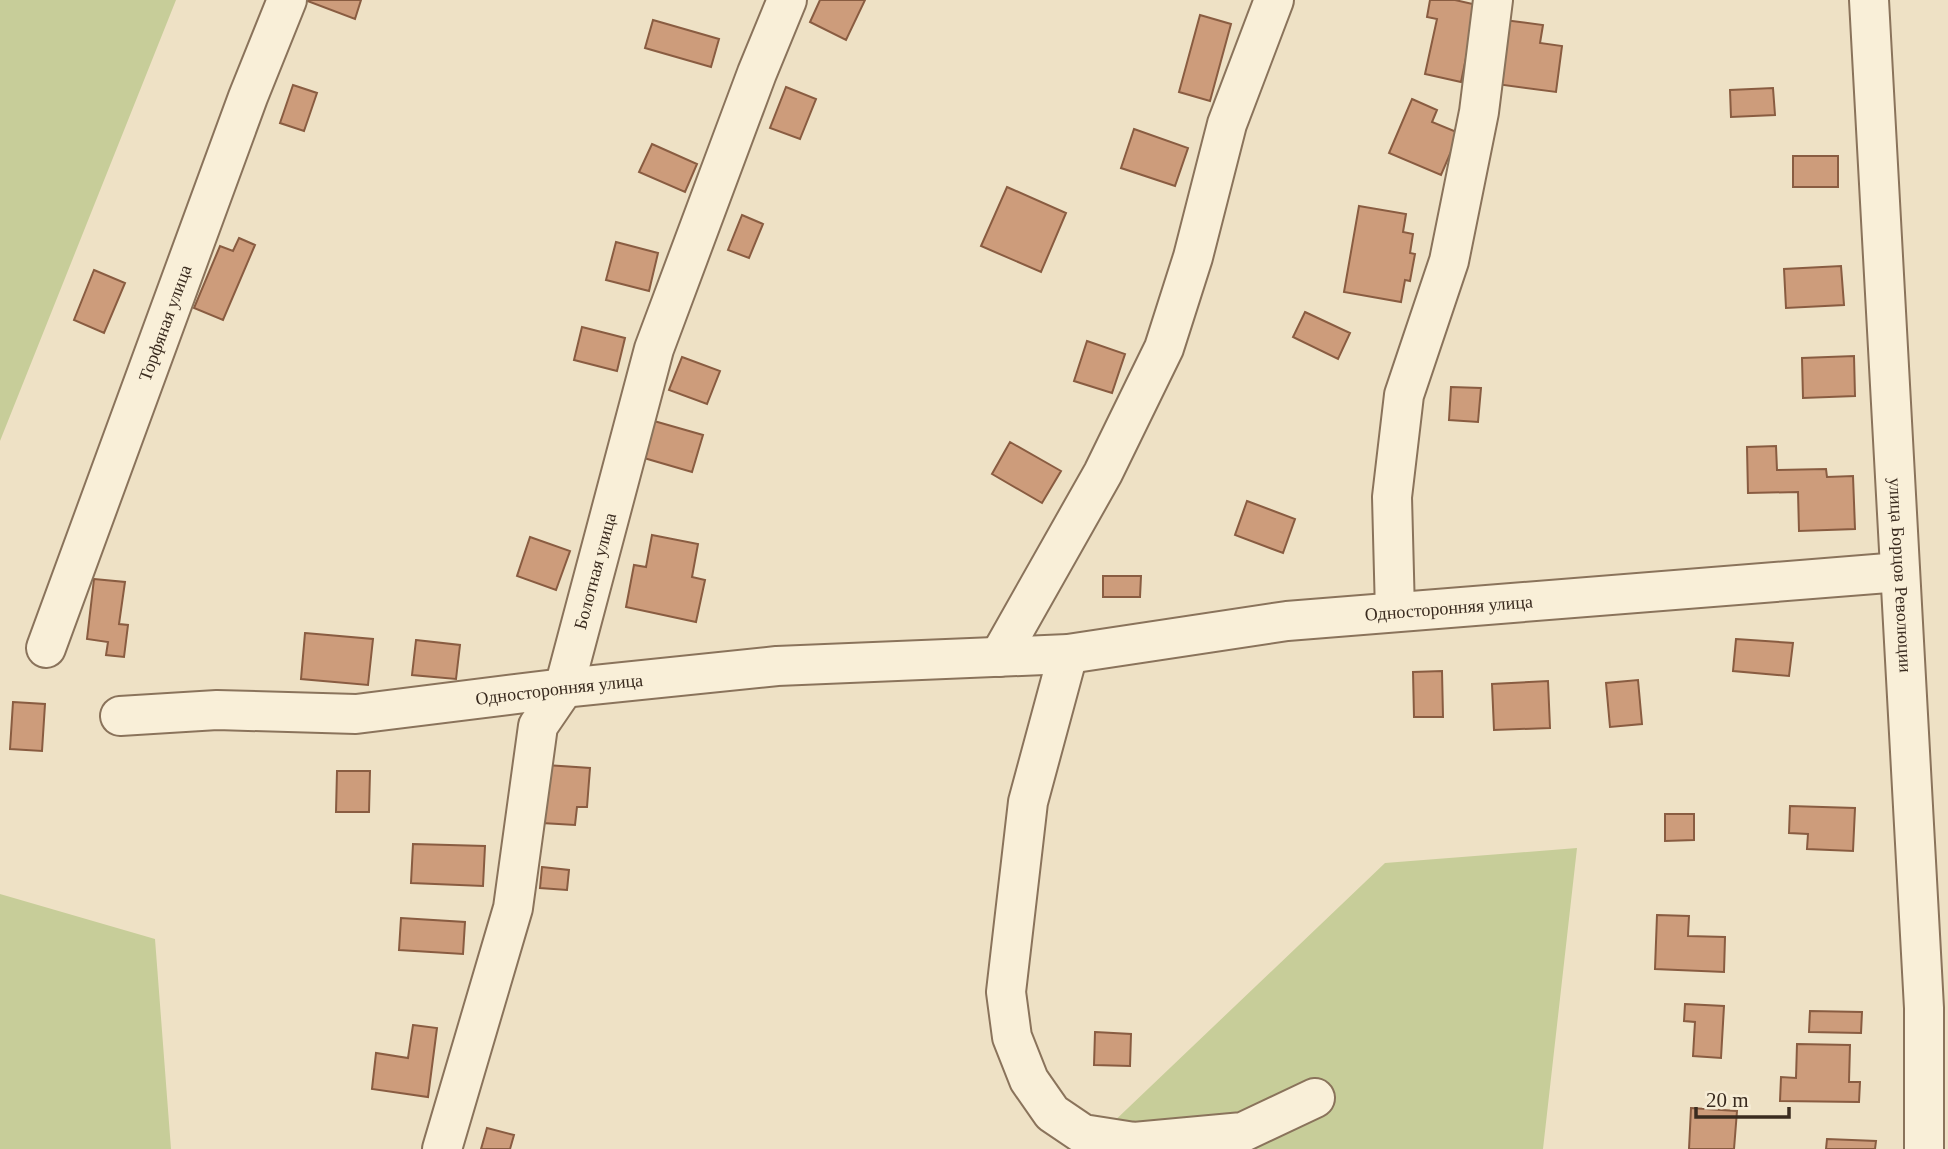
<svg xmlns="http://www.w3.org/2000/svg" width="1948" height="1149" font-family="'Times New Roman',serif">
<rect width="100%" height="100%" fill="#eee1c5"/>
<path fill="#c7cd99" d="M0,0H176L0,441Z
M1577,848L1543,1149H1085L1385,863Z
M0,894L155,939L171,1149H0Z"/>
<path fill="#cd9c7b" stroke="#895c41" stroke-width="2" d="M305,0H361L355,19Z
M820,0H865L846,40L810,22Z
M1430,0H1455L1477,5L1461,82L1425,74L1437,19L1427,17Z
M1200,15L1231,24L1210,101L1179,92Z
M653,20L719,39L711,67L645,48Z
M1504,20L1543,25L1540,43L1562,46L1556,92L1496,84Z
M293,85L317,93L304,131L280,123Z
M786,87L816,99L800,139L770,128Z
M1773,88L1775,115L1731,117L1730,90Z
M1412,99L1437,110L1432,122L1459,133L1441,175L1389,153Z
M1134,129L1188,148L1175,186L1121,168Z
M652,144L697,164L685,192L639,172Z
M1793,156H1838V187H1793Z
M1007,187L1066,213L1041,272L981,246Z
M1359,206L1406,214L1403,232L1413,234L1410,253L1415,254L1410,281L1405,280L1401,302L1344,292Z
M742,215L763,224L749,258L728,250Z
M239,238L255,245L223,320L194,308L220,246L233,251Z
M616,242L658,253L649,291L606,280Z
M1841,266L1844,305L1786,308L1784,269Z
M94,270L125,283L104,333L74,320Z
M1305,312L1350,333L1338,359L1293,337Z
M582,327L625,338L617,371L574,360Z
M1087,341L1125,354L1112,393L1074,381Z
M1854,356L1855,396L1803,398L1802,358Z
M682,357L720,371L707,404L669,390Z
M1451,387L1481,388L1478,422L1449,420Z
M654,421L703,435L692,472L644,458Z
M1010,442L1061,471L1042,503L992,474Z
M1776,446L1777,470L1826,469L1827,477L1853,476L1855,529L1799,531L1798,492L1748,493L1747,447Z
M1247,501L1295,519L1283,553L1235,535Z
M652,535L698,544L692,577L705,580L696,622L626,607L634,565L646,567Z
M530,537L570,551L556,590L517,576Z
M1103,576H1141L1140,597H1103Z
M94,579L125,582L119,624L128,625L124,657L106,655L108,642L87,639Z
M305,633L373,639L368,685L301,679Z
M1736,639L1793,643L1789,676L1733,671Z
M416,640L460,645L456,679L412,675Z
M1442,671L1443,717H1414L1413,672Z
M1638,680L1642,724L1610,727L1606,683Z
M1548,681L1550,728L1494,730L1492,684Z
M13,702L45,704L42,751L10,749Z
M546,765L590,768L587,807H577L575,825L542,823Z
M337,771H370L369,812H336Z
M1790,806L1855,808L1853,851L1807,849L1808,834L1789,833Z
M1665,814H1694V840L1665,841Z
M413,844L485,846L483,886L411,883Z
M542,867L569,870L567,890L540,888Z
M1657,915L1689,916L1688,936L1725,937L1724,972L1655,969Z
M401,918L465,922L463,954L399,950Z
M1685,1004L1724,1006L1721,1058L1693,1056L1695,1022L1684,1021Z
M1810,1011L1862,1012L1861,1033L1809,1032Z
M413,1025L437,1028L428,1097L372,1089L376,1053L408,1058Z
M1095,1032L1131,1034L1130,1066L1094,1065Z
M1797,1044L1850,1045L1849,1082H1860L1859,1102L1780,1101L1781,1077L1796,1078Z
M1691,1108L1737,1111L1734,1149H1689Z
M487,1128L514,1135L510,1149H481Z
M1827,1139L1876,1141L1875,1149H1826Z"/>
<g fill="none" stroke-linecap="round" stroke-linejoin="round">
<defs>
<g id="minor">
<path id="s1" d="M1869,0L1924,1008V1149"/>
<path d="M1395,612L1392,497L1404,395L1449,261L1479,112L1493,0"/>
<path id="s2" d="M46,648L248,97L287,0"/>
<path d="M1068,654L1028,802L1006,992L1012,1037L1029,1080L1052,1113L1083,1134L1134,1142L1243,1132L1315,1098"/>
<path d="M999,657L1103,473L1164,348L1193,257L1227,124L1274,0"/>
<path id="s3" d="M120,716L217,710L356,714L564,688L777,666L1068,654L1287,621L1900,572"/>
<path id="s4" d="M442,1149L513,908L538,726L564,688L654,349L757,73L787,0"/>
</g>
</defs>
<use href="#minor" stroke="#8a735b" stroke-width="42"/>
<use href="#minor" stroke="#f9efd8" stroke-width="38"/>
</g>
<g text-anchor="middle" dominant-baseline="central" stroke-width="7" stroke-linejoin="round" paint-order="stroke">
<g font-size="18" fill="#3a2b1f" stroke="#f6ecd5">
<text stroke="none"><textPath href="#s2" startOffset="346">Торфяная улица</textPath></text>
<text stroke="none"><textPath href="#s4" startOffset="602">Болотная улица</textPath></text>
<text stroke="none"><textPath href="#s1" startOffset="576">улица Борцов Революции</textPath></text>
<text stroke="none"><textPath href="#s3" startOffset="1335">Односторонняя улица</textPath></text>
<text stroke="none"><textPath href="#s3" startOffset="441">Односторонняя улица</textPath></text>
</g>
</g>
<path d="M1696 1107v10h93v-10" fill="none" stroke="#3a2b1f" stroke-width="3.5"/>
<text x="1706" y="1107" font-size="21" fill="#3a2b1f" stroke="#f6ecd5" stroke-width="5" paint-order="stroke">20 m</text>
</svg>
